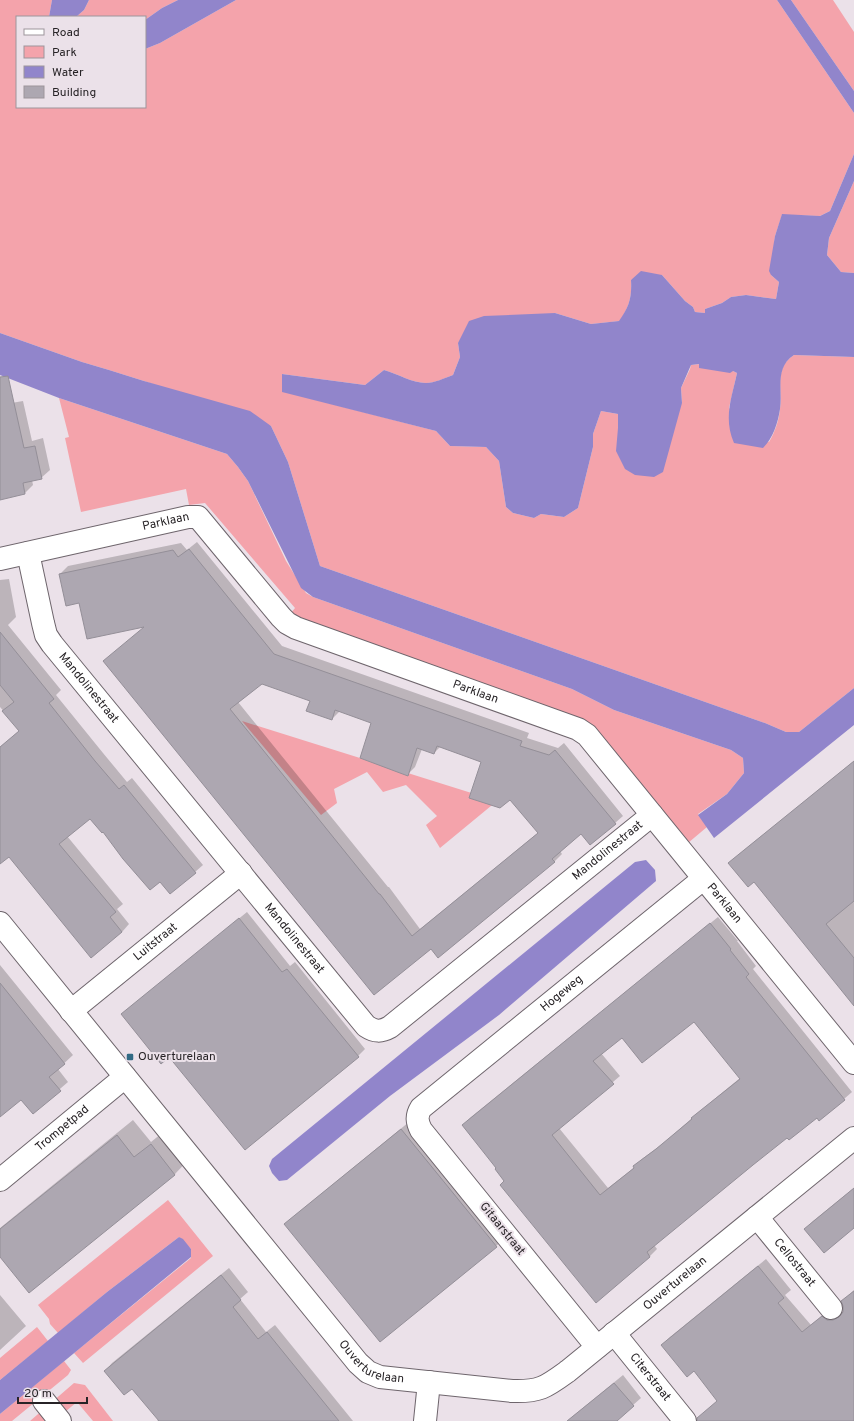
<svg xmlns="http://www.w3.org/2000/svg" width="854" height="1421" font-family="Overpass,sans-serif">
<rect width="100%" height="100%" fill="#ebe1e9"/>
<path fill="#f4a3ab" d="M0,0H52L49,17H17V107H145V49L160,43L236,0H777L854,113V154L830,211L820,216L782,215L775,236L771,275L779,282L776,299L746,295L731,297L722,303L705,309V313L695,312L693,307L685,301L662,275L631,280C632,298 629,306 620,321L591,324L555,313L458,343L460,357L453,375C445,378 435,383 426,383C412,383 398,374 384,370L365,385L282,374V391L436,431L450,446L486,447L499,461L506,507L513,513L534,518L541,514L564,517L578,508L593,447V434L601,411L618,414V428L682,403L681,388L690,369L691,365L700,364L699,367L733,371L737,373L729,408L769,442C775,432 779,420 780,409C783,389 773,368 794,355L854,357V688L799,732H786L765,723L320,566L288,462L271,426L144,381L109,370L82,362L0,333Z
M89,0H178L162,8L145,20V17H76L84,10Z
M791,0H833L854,32V91Z
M854,181V273L841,272L827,255L829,238Z
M59,398L227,454L238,467L248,481L286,561L306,593L313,597L572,689L614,710L731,750L743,758L744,773L727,794L698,814L707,827L688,843L595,727L564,713L307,623L291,613L295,608L205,503L189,505L186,489L81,512L65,438L69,437Z
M242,721L497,801L440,848L426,825L437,816L406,785L383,792L367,772L334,789L337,803L321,815Z
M168,1200L213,1256L83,1363L74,1353L191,1258V1249L179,1237L107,1292L58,1333L50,1324L49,1319L38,1305Z
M37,1327L48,1341L0,1380V1358Z
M64,1361L71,1370L68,1375L12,1421H0V1414Z
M74,1383L85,1385L113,1421H93L77,1402L54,1421H30Z"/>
<path fill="#9185cb" d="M52,0H89L84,10L76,17H49Z
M178,0H236L160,43L145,49V20L162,8Z
M777,0H791L854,91V113Z
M854,154V181L829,238L827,255L841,272L854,273V357L794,355C774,368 783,390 780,409C778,423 773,438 763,448L734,443C723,418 732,397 737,373L733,371L730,373L699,368V364L691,365L681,388L682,403L663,472L654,477L635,475L625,469L616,451L618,428V414L601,411L593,434V447L578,508L564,517L541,514L534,518L513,513L506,507L499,461L486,447L450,446L436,431L282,392V374L365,385L384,370C398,374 412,383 426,383C434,383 445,378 453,375L460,357L458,343L469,321L484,316L555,313L591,324L619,321C629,307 632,298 631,280L641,271L662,275L685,301L693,307L695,312L705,313V309L722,303L731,297L746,295L776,299L779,282L771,275L769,271L775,236L782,214L820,216L830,211Z
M0,333L82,362L109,370L144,381L250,411L271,426L288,462L320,566L765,723L786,732H799L854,688V725L714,838L698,815L727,794L744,773L743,758L731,750L614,710L572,689L313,597L301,588L248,481L238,467L227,454L59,398L0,375Z
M646,860L655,870L656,881L499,1015L390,1096L287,1180L279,1181L272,1173L269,1166L272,1159L635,862Z
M179,1237L183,1239L191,1249V1257L0,1414V1380L107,1292Z"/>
<path fill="#0003" fill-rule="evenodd" d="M23,401L32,441L43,438L50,470L41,478L32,480L33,485L25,493L0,490V405Z
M197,542L282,646L529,733L527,738L558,748L564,743L623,816L615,823L582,833L560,851L562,854L554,862L431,948L374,994L146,626L80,602L60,574L68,566L181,543L187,550ZM261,683L311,700L332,719L340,711L373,722L407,775L415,767L422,749L434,753L441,746L482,761L539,832L420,929L389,887H388L238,702Z
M9,579L16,617L8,625L61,690L56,695L103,753L127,782L132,778L203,865L195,872L160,880L90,817L67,836L123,904L117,909L129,924L122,932L9,855H0V747L20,730L0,707V580Z
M854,761V1005L754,881L729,863L737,856Z
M247,912L290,966L295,962L365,1049L358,1056H170L122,1014L130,1007Z
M718,917L738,941H737L756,966L753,969L852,1092L844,1099L787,1136L654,1245L657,1249L650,1256L596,1301L505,1181L498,1168L463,1125L471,1117ZM694,1020L740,1078L700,1111L665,1142L642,1159L635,1167L608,1188L559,1128L620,1076L601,1053L622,1036Z
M0,965L73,1055L58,1069L68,1082L33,1112L21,1098L0,1115Z
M133,1120L151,1142L167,1129L190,1158L175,1174L29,1292L0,1256V1228Z
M409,1122L504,1239L496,1246L380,1340L285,1224L293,1217Z
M854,1188V1227L805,1229L813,1221Z
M766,1259L791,1290L785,1295L811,1325L830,1309L835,1312L841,1313L844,1312L842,1301L854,1290V1421H698V1418L718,1401L694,1370L662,1345L670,1337Z
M229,1268L248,1292L240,1299L266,1332L275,1325L353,1421H157L159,1419L132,1387L105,1371L112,1363Z
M0,1295L26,1326L0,1350Z
M623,1375L641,1398L615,1421H567Z"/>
<path fill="#ada7b1" stroke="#948f98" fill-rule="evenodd" d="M8,376L24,448L35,446L42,479L23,483L25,494L0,500V377Z
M189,549L274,654L522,741L520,746L549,755L555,750L616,824L590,845L581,834L552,859L555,862L438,958L431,949L374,995L103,661L144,627L87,639L79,603L66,606L59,574L173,550L178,557ZM262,684L310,701L306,711L332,720L335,710L371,723L360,758L408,776L417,748L434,754L437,746L481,762L469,798L500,808L510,800L538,833L412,936L380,894H379L230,709Z
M0,632L54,699L49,703L95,761L119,789L124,785L196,873L170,894L160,882L150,890L123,859L103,832L102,833L90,819L59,844L116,912L110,917L122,932L91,958L9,857L0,864V747L19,731L2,711L14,702L0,685Z
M854,761V901L826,924L854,958V1006L754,882L748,887L728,863Z
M239,918L282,972L287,969L359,1057L245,1150L169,1057L161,1064L121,1014Z
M710,923L731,949L730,950L749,974L746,977L845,1100L819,1121L817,1118L789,1140L787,1138L753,1165L647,1252L650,1257L596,1303L500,1185L504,1181L495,1169L496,1168L462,1125ZM694,1022L740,1079L691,1118L692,1119L656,1149L633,1166L634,1168L600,1195L552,1135L614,1084L593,1061L622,1038L642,1063Z
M0,983L65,1064L49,1077L61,1091L33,1114L21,1100L0,1117Z
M401,1129L497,1247L380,1342L284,1224Z
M117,1135L134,1157L151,1144L175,1175L29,1293L0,1257V1229Z
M854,1188V1228L824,1253L804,1229Z
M758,1266L784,1298L778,1303L802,1332L822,1316L827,1320H833L839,1317L843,1312V1306L841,1301L854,1291V1421H697V1418L717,1401L694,1371L687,1377L661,1345Z
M221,1275L241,1300L233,1307L258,1339L267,1332L339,1421H159L132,1389L124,1395L104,1371Z
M614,1383L634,1406L617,1421H567Z"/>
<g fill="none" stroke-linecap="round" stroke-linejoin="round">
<defs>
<g id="street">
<path id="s1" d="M28,553L43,623L46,635L52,644L366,1026C375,1032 381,1032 390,1027L652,815"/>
<path id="s2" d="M0,559L188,517H198L281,617L287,623L296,628L578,729L587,735L854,1063"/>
<path id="s3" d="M71,1011L241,873"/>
<path id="s4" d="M0,1180L125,1077"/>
<path id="s5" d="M757,1217L831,1308"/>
<path id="s6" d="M614,1333L685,1421"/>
<path id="s7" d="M597,1347L421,1130C417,1122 416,1116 421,1108L703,879"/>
<path d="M44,1401L60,1421"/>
<path d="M425,1421L429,1382"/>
</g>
<g id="secondary">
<path id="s8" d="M0,923L358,1363L368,1372L380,1377L512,1391C540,1392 546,1387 568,1371L854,1138"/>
</g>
</defs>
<use href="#street" stroke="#6e656c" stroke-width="24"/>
<use href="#secondary" stroke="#6e656c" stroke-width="24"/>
<use href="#street" stroke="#fff" stroke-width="22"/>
<use href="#secondary" stroke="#fff" stroke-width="22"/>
</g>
<rect fill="#316a84" stroke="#ebe1e9" stroke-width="1.5" x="126" y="1053" width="8" height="8" rx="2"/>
<g text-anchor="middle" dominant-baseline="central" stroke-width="4" stroke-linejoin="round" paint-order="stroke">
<g font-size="12" fill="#272326" stroke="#ebe1e9">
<text stroke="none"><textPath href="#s2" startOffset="170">Parklaan</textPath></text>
<text stroke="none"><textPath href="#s1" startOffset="152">Mandolinestraat</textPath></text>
<text stroke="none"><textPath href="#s2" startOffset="542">Parklaan</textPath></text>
<text stroke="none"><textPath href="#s1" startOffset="895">Mandolinestraat</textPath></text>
<text stroke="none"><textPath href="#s2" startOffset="879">Parklaan</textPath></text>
<text stroke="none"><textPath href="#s1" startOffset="476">Mandolinestraat</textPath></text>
<text stroke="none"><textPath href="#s3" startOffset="109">Luitstraat</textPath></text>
<text stroke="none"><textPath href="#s7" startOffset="484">Hogeweg</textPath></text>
<text stroke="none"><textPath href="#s4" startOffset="81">Trompetpad</textPath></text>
<text transform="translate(502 1229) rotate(51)">Gitaarstraat</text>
<text stroke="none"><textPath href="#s5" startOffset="59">Cellostraat</textPath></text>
<text stroke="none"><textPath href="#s8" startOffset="926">Ouverturelaan</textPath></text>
<text stroke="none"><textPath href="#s8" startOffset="579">Ouverturelaan</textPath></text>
<text stroke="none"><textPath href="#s6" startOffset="57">Citerstraat</textPath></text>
</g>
<g font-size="12" fill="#272326" stroke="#ebe1e9" text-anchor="start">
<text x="138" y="1057">Ouverturelaan</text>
</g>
</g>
<rect x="16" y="16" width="130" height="92" fill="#ebe1e9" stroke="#9d959b"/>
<rect x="24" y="29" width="20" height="6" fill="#ffffff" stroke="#9d959b"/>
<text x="52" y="36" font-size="12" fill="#272326">Road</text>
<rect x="24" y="46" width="20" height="12" fill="#f4a3ab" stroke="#9d959b"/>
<text x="52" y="56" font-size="12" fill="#272326">Park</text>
<rect x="24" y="66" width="20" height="12" fill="#9185cb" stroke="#9d959b"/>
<text x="52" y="76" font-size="12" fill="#272326">Water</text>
<rect x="24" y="86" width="20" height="12" fill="#ada7b1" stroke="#9d959b"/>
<text x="52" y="96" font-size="12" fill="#272326">Building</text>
<path d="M18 1397v6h69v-6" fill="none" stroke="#272326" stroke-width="2"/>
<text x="24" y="1397" font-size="12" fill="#272326" stroke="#ebe1e9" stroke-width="3" paint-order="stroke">20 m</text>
</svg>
